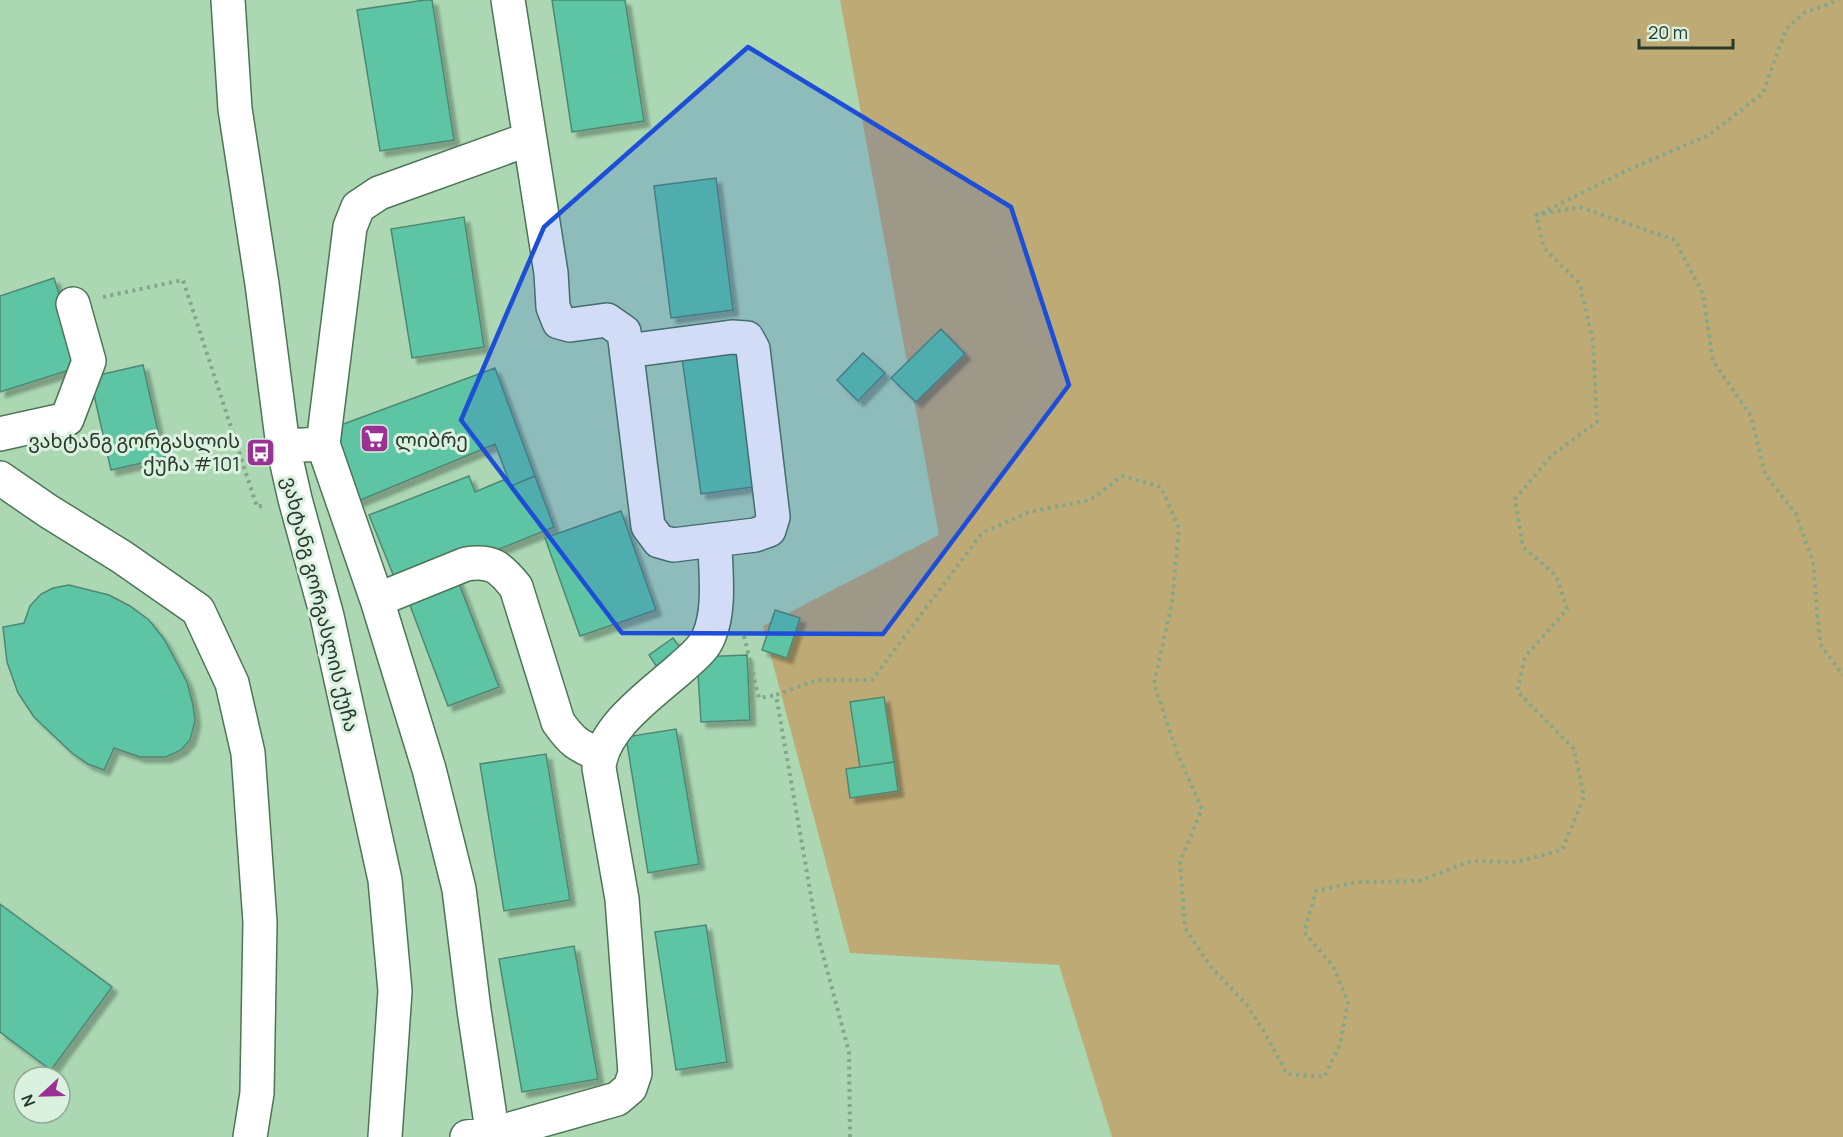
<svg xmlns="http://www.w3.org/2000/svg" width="1843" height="1137" font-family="Manrope,'Noto Sans Georgian',sans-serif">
<defs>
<filter id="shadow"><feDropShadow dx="5.5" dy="5.5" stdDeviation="1.5" flood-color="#0004"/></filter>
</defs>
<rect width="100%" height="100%" fill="#abd7b3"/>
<path fill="#beaa75" d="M840,0H1843V1137H1112L1059,965L850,953L763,626L939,535Z"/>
<path fill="#5dc5a3" stroke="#4f8774" stroke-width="1.5" filter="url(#shadow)" d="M425,0H432L454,140L380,151L357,10Z
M552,0H625L644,121L572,132Z
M716,178L733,310L671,318L654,186Z
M464,217L484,347L412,358L391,229Z
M54,278L82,366L0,392V296Z
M941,329L965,354L916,402L891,378Z
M747,348L767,485L701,494L682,358Z
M863,353L885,373L858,401L837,380Z
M143,365L164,458L111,470L90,377Z
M495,368L535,476L511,486L495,444L358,501L330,429Z
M469,476L475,492L508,478L511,486L535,476L554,527L399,589L369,515Z
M621,511L656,610L580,636L545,538Z
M455,573L499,687L448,706L405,592Z
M69,585L109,595L130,606L149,620L164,639L187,682L193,705L195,721L190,740L181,750L166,757H140L114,748L104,770L88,764L72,753L34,717L18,693L7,662L3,627L24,623L30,606L41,594L53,588Z
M775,610L800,618L787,658L762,650Z
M673,638L686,656L661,673L649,655Z
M747,655L750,720L701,722L697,657Z
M884,697L894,762L860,767L850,702Z
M676,729L699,864L648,873L626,737Z
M546,754L570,900L504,911L480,764Z
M894,762L898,791L850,798L846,769Z
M0,904L112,987L51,1070L0,1032Z
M706,925L727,1062L676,1070L655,932Z
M574,946L598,1079L522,1092L499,959Z"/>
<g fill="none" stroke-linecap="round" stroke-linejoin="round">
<defs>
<path id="minor" d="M228,0L235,109L262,284L283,446L295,499L327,616L385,880L395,991L385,1137
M508,0L551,273L553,307L559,322L570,325L607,320L624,332L648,526L659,541L673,545L755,535L769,530L773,517L753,349L747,338L732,337L627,351
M0,434L67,419L89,361L73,304
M323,444L350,227L358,207L379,193L529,139
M283,446L323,444L377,600L429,769L459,889L474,1010L493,1137
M0,478L48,511L122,557L198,610L232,683L248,753L260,922L257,1093L250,1137
M377,600L466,564C492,560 500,567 516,587L558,722C572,742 577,745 600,755
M467,1137L493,1134L617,1099L630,1088L635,1073L622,899L599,768C602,727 653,693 682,667C692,658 704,649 709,636C721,607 715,571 715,540"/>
</defs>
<use href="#minor" stroke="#4d7555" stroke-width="36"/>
<path stroke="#83a689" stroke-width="4" stroke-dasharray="3 4.5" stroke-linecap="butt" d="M1541,213L1628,170L1709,135L1763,93L1786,29L1804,13L1839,0
M103,297L183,280L257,507L265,505
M744,636L759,698L776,695
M850,1137L849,1052L818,936L776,695L817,680H872L982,533L1029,512L1090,500L1122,476L1161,487L1179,528L1172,603L1154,684L1178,755L1202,809L1180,862L1185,928L1211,967L1247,1005L1266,1035L1287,1074L1324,1077L1340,1045L1348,1002L1333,966L1304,932L1316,891L1357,882L1419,881L1471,861L1516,862L1562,850L1584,797L1574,749L1517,691L1525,657L1567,609L1556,575L1523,547L1515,499L1552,455L1597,422L1593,342L1580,284L1544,248L1536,215L1580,207L1675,240L1703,294L1713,361L1751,416L1765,474L1796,514L1813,562L1820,644L1843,675"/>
<use href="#minor" stroke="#fff" stroke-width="33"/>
</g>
<path fill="#1d4ed8" fill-opacity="0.2" stroke="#1d4ed8" stroke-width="4.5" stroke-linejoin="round" d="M748,47L1011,207L1069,385L883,634L622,633L461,420L544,227Z"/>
<defs>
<symbol id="supermarket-square" viewBox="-11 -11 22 22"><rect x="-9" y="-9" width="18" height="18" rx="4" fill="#9a3295" stroke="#dbf1df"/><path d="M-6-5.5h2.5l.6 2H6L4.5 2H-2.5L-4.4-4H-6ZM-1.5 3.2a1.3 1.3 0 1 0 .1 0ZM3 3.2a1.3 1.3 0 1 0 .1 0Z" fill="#fff"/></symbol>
<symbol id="bus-square" viewBox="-11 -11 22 22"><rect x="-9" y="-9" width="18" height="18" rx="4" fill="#9a3295" stroke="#dbf1df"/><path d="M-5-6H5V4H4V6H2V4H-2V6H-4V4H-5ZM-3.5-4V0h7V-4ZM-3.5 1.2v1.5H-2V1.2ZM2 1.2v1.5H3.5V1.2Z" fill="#fff"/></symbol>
</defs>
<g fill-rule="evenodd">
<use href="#supermarket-square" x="358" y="422" width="33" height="33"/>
<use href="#bus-square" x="244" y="436" width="33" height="33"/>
</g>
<g text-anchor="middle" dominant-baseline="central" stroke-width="6" stroke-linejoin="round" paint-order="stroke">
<g font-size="20" fill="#293a2c" stroke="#dbf1df" text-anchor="start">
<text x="395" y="439">ლიბრე</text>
<text x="240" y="440" text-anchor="end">ვახტანგ გორგასლის<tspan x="240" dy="23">ქუჩა #101</tspan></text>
</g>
<g font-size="20" fill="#293a2c" stroke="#dbf1df">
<text transform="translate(321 604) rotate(76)">ვახტანგ გორგასლის ქუჩა</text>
</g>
</g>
<g transform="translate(42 1095) rotate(248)"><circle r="28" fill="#dbf1df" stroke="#94a897" stroke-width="1.5"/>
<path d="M0-4.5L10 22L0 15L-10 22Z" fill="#9a3295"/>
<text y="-9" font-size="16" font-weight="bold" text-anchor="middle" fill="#293a2c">N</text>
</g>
<path d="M1639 39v9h94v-9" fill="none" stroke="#293a2c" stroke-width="3"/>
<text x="1648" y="39" font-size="18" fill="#293a2c" stroke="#dbf1df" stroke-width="4.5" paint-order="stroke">20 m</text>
</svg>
